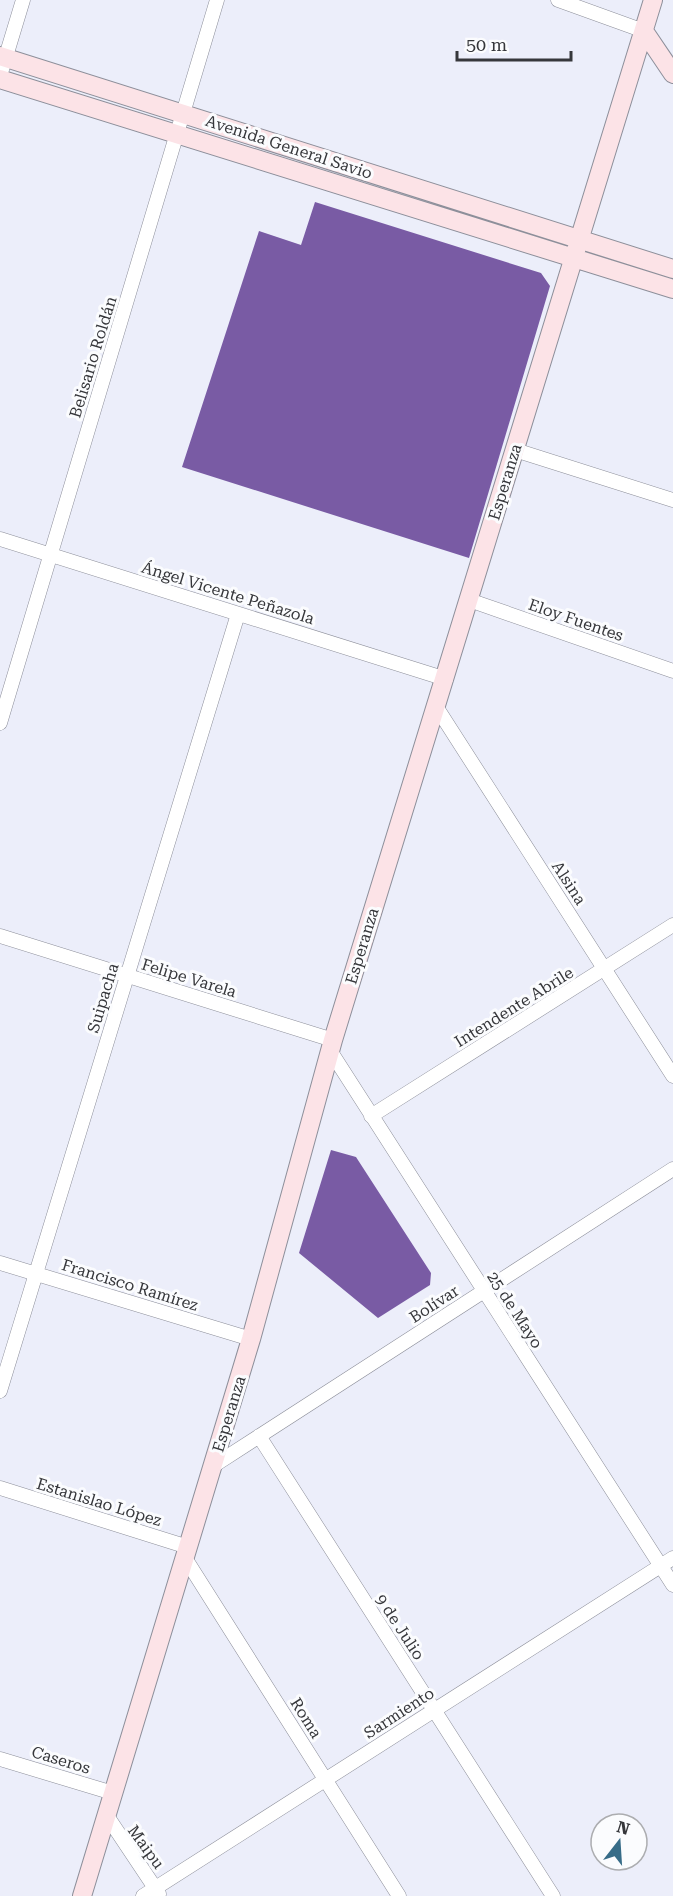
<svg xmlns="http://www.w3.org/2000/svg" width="673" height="1896" font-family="'Roboto Serif',serif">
<rect width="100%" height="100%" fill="#eceefa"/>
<path fill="#795ba4" d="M315,202L541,273L550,286L469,558L182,467L259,231L301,245Z
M331,1150L356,1157L431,1273L430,1285L378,1318L299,1253Z"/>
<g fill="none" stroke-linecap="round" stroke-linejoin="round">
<defs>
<path id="minor" d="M558,0L644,31
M0,76L23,0
M515,450L673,500
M0,539L446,679
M469,600L673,671
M437,708L673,1076
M0,723L217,0
M0,936L333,1040
M331,1052L673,1585
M371,1116L673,925
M0,1263L251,1339
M0,1391L238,614
M259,1436L553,1896
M213,1466L673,1169
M0,1488L188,1547
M185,1558L399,1896
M0,1759L113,1793
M107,1816L159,1894
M143,1896L673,1558"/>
<path id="secondary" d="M644,31L673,74
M0,56L673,269
M0,79L673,289
M82,1896L251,1339L333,1040L653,0"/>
</defs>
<use href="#minor" stroke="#8d8f9a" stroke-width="15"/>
<use href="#secondary" stroke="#8d8f9a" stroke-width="20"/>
<use href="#minor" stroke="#fff" stroke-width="14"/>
<use href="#secondary" stroke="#fce3e7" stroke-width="18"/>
</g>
<g text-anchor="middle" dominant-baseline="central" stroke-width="6" stroke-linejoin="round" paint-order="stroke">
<g font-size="16" fill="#36373b" stroke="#fbfcfe">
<text transform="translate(289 147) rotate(18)">Avenida General Savio</text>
<text transform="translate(93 357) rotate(-73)">Belisario Roldán</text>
<text transform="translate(505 482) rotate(-73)">Esperanza</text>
<text transform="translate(228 593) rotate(17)">Ángel Vicente Peñazola</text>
<text transform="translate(576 620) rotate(19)">Eloy Fuentes</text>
<text transform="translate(569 883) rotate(57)">Alsina</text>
<text transform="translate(362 946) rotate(-73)">Esperanza</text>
<text transform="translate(189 978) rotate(17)">Felipe Varela</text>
<text transform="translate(103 998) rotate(-73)">Suipacha</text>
<text transform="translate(514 1007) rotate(-32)">Intendente Abrile</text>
<text transform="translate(130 1285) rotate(17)">Francisco Ramírez</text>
<text transform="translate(434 1304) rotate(-33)">Bolívar</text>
<text transform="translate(515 1310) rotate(57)">25 de Mayo</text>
<text transform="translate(229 1414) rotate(-73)">Esperanza</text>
<text transform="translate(99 1502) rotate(17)">Estanislao López</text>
<text transform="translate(400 1627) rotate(57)">9 de Julio</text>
<text transform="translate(399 1713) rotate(-33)">Sarmiento</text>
<text transform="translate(306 1718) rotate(58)">Roma</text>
<text transform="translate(61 1760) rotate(17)">Caseros</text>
<text transform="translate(146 1847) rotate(54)">Maipu</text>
</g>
</g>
<g transform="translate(619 1842) rotate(17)"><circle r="28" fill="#fbfcfe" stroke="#acadb0" stroke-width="1.5"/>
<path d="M0-4.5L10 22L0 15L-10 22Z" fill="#376c88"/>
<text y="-9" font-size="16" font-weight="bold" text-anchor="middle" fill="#36373b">N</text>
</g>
<path d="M457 51v9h114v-9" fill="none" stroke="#36373b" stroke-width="3"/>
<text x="466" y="51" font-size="18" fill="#36373b" stroke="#fbfcfe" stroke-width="4.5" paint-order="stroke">50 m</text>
</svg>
